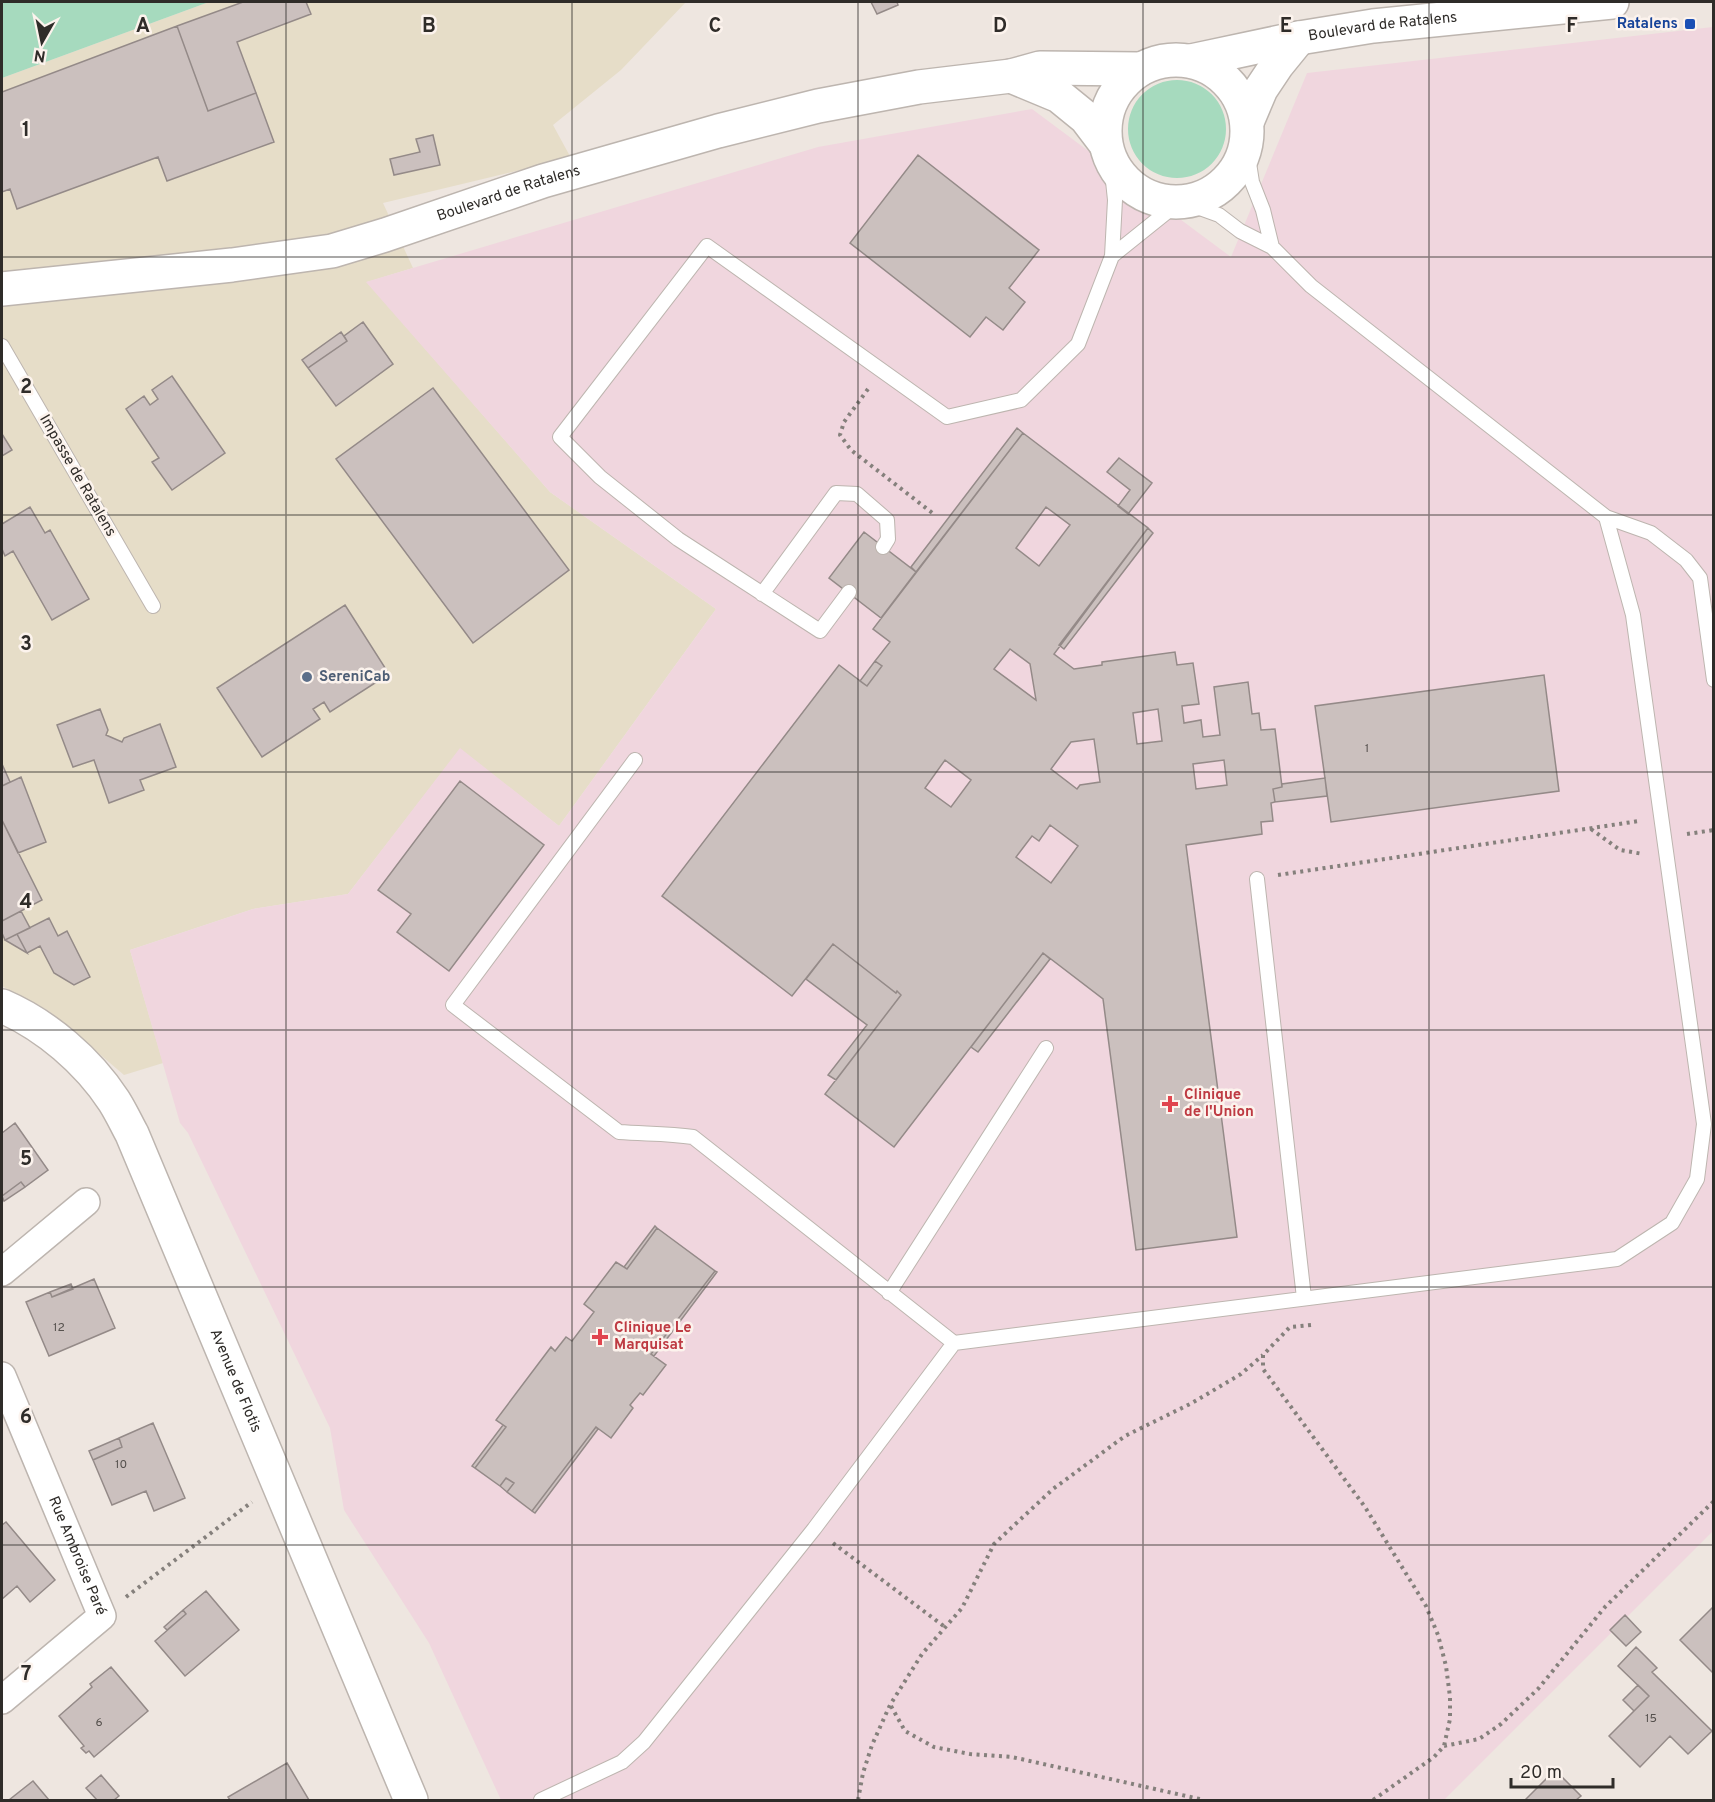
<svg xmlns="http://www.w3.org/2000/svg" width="1715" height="1802" font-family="Overpass,sans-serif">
<rect width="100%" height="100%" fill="#eee6e0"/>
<path fill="#e6ddc8" d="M209,2H686L621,70L553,125L571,158L383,203L413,268L367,282L550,492L716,609L559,826L460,749L348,894L253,909L130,950L163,1063L124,1075L49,1011L2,986V78Z"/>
<path fill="#f0d6de" d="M1713,27V1531L1444,1800H501L429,1643L344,1510L330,1428L188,1133L180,1123L130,950L253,909L348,894L460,748L559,826L716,609L550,492L366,282L818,147L1032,109L1231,257L1307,73Z"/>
<path fill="#a6dabe" d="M2,2H209L2,78Z
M1128 129a49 49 0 1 1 98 0a49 49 0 1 1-98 0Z"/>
<path fill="#cbc0be" stroke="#948a88" stroke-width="1.5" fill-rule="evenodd" d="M243,2H306L311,14L237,42L256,93L208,111L177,26Z
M871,2H897L898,5L877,14Z
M177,26L208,111L256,93L274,142L167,181L158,157L17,209L10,189L2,192V92Z
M433,135L440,165L394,175L390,159L420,152L416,139Z
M918,155L1039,250L1009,288L1025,302L1003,330L986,317L970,337L850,243Z
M363,322L393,364L336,406L308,368L347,341L344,336Z
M341,332L347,341L308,368L302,360Z
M172,376L225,453L172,490L152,462L159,458L126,409L144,396L150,405L158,399L152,390Z
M433,388L569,570L473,643L336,459Z
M1017,428L1023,433L916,572L911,567Z
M1023,433L1148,528L1054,654L1074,669L1102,665V662L1175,652L1177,665L1193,663L1199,704L1182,706L1184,723L1201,720L1203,737L1220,735L1214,687L1248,682L1252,714L1259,713L1261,730L1275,729L1282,787L1273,789L1275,802L1271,803L1273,821L1261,822L1262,834L1186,845L1237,1237L1136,1250L1103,999L1043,953L894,1147L825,1094L901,995L897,991L896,993L833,944L792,996L662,896L839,665L867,686L882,666L875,661L890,642L873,629ZM1046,507L1070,525L1039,566L1016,548ZM1010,649L1030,664L1036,700L994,669ZM1158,709L1162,741L1137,744L1133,713ZM1094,739L1100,782L1080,785L1077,789L1051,769L1071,742ZM945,760L971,780L951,807L925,788ZM1224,760L1227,785L1196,789L1193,764ZM1050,825L1078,846L1051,883L1016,857L1032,836L1039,841Z
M2,434L12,450L2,456Z
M1119,458L1152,483L1128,514L1118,506L1130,490L1107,472Z
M30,507L45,533L50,530L89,599L52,620L13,551L5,556L2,549V524Z
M1148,528L1153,533L1064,649L1059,645Z
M864,532L916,572L881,618L829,578Z
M345,605L389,674L330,712L324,702L313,709L320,719L262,757L217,688Z
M875,661L882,666L867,686L860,681Z
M1544,675L1559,791L1331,822L1315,706Z
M100,709L108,730L106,735L122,742L124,738L160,724L176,767L140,780L144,790L109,803L94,760L73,767L57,725Z
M2,764L10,782L2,786Z
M21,777L46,842L18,853L2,820V786Z
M1325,778L1327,796L1275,802L1273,789L1282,787V784Z
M460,781L544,845L449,971L397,932L411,914L378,890Z
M2,820L42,900L2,921Z
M21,911L30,928L5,940L2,933V921Z
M49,918L58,936L67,931L90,977L74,985L54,973L40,946L27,953L17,934Z
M17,934L27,953L5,940Z
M833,944L896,993L897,991L901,995L836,1080L828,1075L867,1025L806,979Z
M1043,953L1050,959L978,1052L971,1047Z
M15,1123L48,1170L25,1187L21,1182L2,1196V1133Z
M21,1182L25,1187L4,1201L2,1196Z
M655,1226L657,1228L627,1269L624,1267Z
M657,1228L715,1271L651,1354L666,1365L643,1395L640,1393L630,1405L633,1408L611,1438L596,1427L532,1511L507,1492L514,1483L506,1478L500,1486L475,1468L506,1427L496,1420L551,1347L555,1351L566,1337L572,1341L594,1312L584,1304L616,1262L627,1269Z
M715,1271L717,1272L654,1356L651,1354Z
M94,1279L115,1328L49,1356L26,1302L50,1292L52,1297Z
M71,1284L73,1289L52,1297L50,1292Z
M153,1423L185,1498L154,1511L146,1491L112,1505L93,1460L122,1447L119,1438Z
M503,1425L506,1427L475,1468L472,1466Z
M596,1427L598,1429L535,1513L532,1511Z
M119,1438L122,1447L93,1460L89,1451Z
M506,1478L514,1483L507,1492L500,1486Z
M6,1522L55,1580L30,1602L17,1586L2,1599V1525Z
M206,1591L239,1630L185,1676L155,1641L186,1614L183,1610Z
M1714,1606V1674L1680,1640Z
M183,1610L186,1614L167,1630L164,1627Z
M1625,1615L1641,1632L1626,1646L1610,1630Z
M1636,1647L1657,1668L1652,1672L1712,1731L1688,1754L1670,1736L1640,1767L1609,1736L1649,1696L1618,1666Z
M111,1667L148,1711L94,1757L89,1751L86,1753L81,1748L84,1746L59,1716L92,1687L90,1684Z
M1638,1685L1649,1696L1634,1711L1623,1700Z
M287,1763L309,1800H230L228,1797Z
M1555,1770L1581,1796L1576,1800H1525Z
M101,1775L119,1796L114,1800H97L86,1788Z
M33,1781L49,1800H9Z"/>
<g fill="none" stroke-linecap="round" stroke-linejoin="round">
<defs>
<path id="service" d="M1246,144L1252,182L1263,210L1272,247
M1183,202L1219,215L1240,231L1272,247L1311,286L1606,517L1651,533L1686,560L1700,578L1714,680
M1112,256L1178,203
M2,346L153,606
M849,592L820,631L678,539L600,477L560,437L707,246L947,417L1021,400L1078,344L1112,256L1115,200L1111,162
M762,594L836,493L857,494L887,520L888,539L883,547
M635,760L453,1005L619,1132C644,1134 668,1133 693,1137L954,1343
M1257,879L1304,1298
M889,1293L1046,1048
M541,1800L622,1762L644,1742L814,1529L954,1343L1617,1259L1672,1223L1697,1179L1704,1124L1633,615L1606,517"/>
<g id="minor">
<path d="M2,1272L86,1202"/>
<path id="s1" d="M2,1376L102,1616L2,1700"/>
</g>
<g id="tertiary">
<circle cx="1176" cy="131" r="71"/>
<path id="s2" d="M1191,61L1299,38L1373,26L1612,2"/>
<path d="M1011,76L1059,96L1086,118L1105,143"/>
<path d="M1247,122L1261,89L1277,65L1299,38"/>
<path id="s3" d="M2,289L232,265L332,251L385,235L543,181L718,131L818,106L919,87L1011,76L1040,68L1140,69"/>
<path id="s4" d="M2,1006C46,1025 88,1061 114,1101C121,1112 126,1123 132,1134L411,1800"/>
</g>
</defs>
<use href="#service" stroke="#bdb5af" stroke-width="16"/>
<use href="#minor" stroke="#bdb5af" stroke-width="30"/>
<use href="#tertiary" stroke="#bdb5af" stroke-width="36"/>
<path stroke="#85807c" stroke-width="4" stroke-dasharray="3 4.5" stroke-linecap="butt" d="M868,389L844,422L840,435L851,450L935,515
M1591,829L1620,850L1643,854
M1687,834L1714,830
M1278,875L1639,821
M1311,1325L1290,1327L1263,1355V1369L1365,1507L1426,1606L1438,1635L1446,1666L1450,1697V1719L1444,1746L1434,1757L1373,1800
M833,1543L945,1627
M126,1597L252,1502
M891,1706L905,1731L934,1747L970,1754L1012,1757L1204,1800
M1444,1746L1479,1739L1501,1724L1538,1689L1605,1607L1714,1501
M858,1800L863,1773L872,1745L890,1705L922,1654L962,1608L994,1544L1053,1489L1125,1436L1192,1403L1241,1374L1263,1355"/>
<use href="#service" stroke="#fff" stroke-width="14"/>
<use href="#minor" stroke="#fff" stroke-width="27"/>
<use href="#tertiary" stroke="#fff" stroke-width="33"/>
</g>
<path fill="none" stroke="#2f2c29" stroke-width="1.5" stroke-opacity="0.55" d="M286,2V1800M572,2V1800M858,2V1800M1143,2V1800M1429,2V1800M2,257H1714M2,515H1714M2,772H1714M2,1030H1714M2,1287H1714M2,1545H1714"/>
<rect fill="#1a4fb4" stroke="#fcf3ed" stroke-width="2" x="1684" y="18" width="12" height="12" rx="3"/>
<circle fill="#5c6f8a" stroke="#fcf3ed" stroke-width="2" cx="307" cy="677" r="6"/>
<g fill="#e0444e" stroke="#fcf3ed" stroke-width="2">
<path d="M1167 1095h6v6h6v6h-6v6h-6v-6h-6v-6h6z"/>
<path d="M597 1328h6v6h6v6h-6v6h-6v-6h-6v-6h6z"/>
</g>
<g text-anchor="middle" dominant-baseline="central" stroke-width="5" stroke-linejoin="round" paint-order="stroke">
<g font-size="12" fill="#56514e">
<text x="1367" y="749">1</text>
<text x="59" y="1328">12</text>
<text x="121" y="1465">10</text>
<text x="1651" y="1719">15</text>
<text x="99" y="1723">6</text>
</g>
<g font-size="15" font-weight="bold" fill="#164399" stroke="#fcf3ed" text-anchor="end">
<text x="1678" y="24">Ratalens</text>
</g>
<g font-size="15" fill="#2f2c29" stroke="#fcf3ed">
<text stroke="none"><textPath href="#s2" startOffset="195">Boulevard de Ratalens</textPath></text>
<text stroke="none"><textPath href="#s3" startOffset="518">Boulevard de Ratalens</textPath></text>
<text transform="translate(77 476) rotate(60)">Impasse de Ratalens</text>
<text stroke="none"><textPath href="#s4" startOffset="454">Avenue de Flotis</textPath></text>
<text stroke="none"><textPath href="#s1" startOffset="195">Rue Ambroise Paré</textPath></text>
</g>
<g font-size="15" font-weight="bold" fill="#4e5e75" stroke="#fcf3ed" text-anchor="start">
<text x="319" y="677">SereniCab</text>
</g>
<g font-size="15" font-weight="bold" fill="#be3a42" stroke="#fcf3ed" text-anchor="start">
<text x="1184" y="1095">Clinique<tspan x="1184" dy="17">de l'Union</tspan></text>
<text x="614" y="1328">Clinique Le<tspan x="614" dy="17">Marquisat</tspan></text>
</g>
</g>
<g font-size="20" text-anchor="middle" font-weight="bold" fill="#2f2c29" stroke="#fcf3ed" stroke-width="5" stroke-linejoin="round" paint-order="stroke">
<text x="143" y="32">A</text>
<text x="429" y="32">B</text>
<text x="715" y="32">C</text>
<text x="1000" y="32">D</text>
<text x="1286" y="32">E</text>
<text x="1572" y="32">F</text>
<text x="26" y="136">1</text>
<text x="26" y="393">2</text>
<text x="26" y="650">3</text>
<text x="26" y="908">4</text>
<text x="26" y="1165">5</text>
<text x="26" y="1423">6</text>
<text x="26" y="1680">7</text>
</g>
<rect width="1715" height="1802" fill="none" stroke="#2f2c29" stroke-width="6"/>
<g transform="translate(42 42) rotate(189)" stroke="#fcf3ed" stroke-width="4.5" paint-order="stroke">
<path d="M0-4.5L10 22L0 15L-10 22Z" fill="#2f2c29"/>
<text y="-9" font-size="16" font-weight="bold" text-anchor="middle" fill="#2f2c29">N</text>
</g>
<path d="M1511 1778v9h102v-9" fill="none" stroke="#2f2c29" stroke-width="3"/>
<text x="1520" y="1778" font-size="18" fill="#2f2c29" stroke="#fcf3ed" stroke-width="4.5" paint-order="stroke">20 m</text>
</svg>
